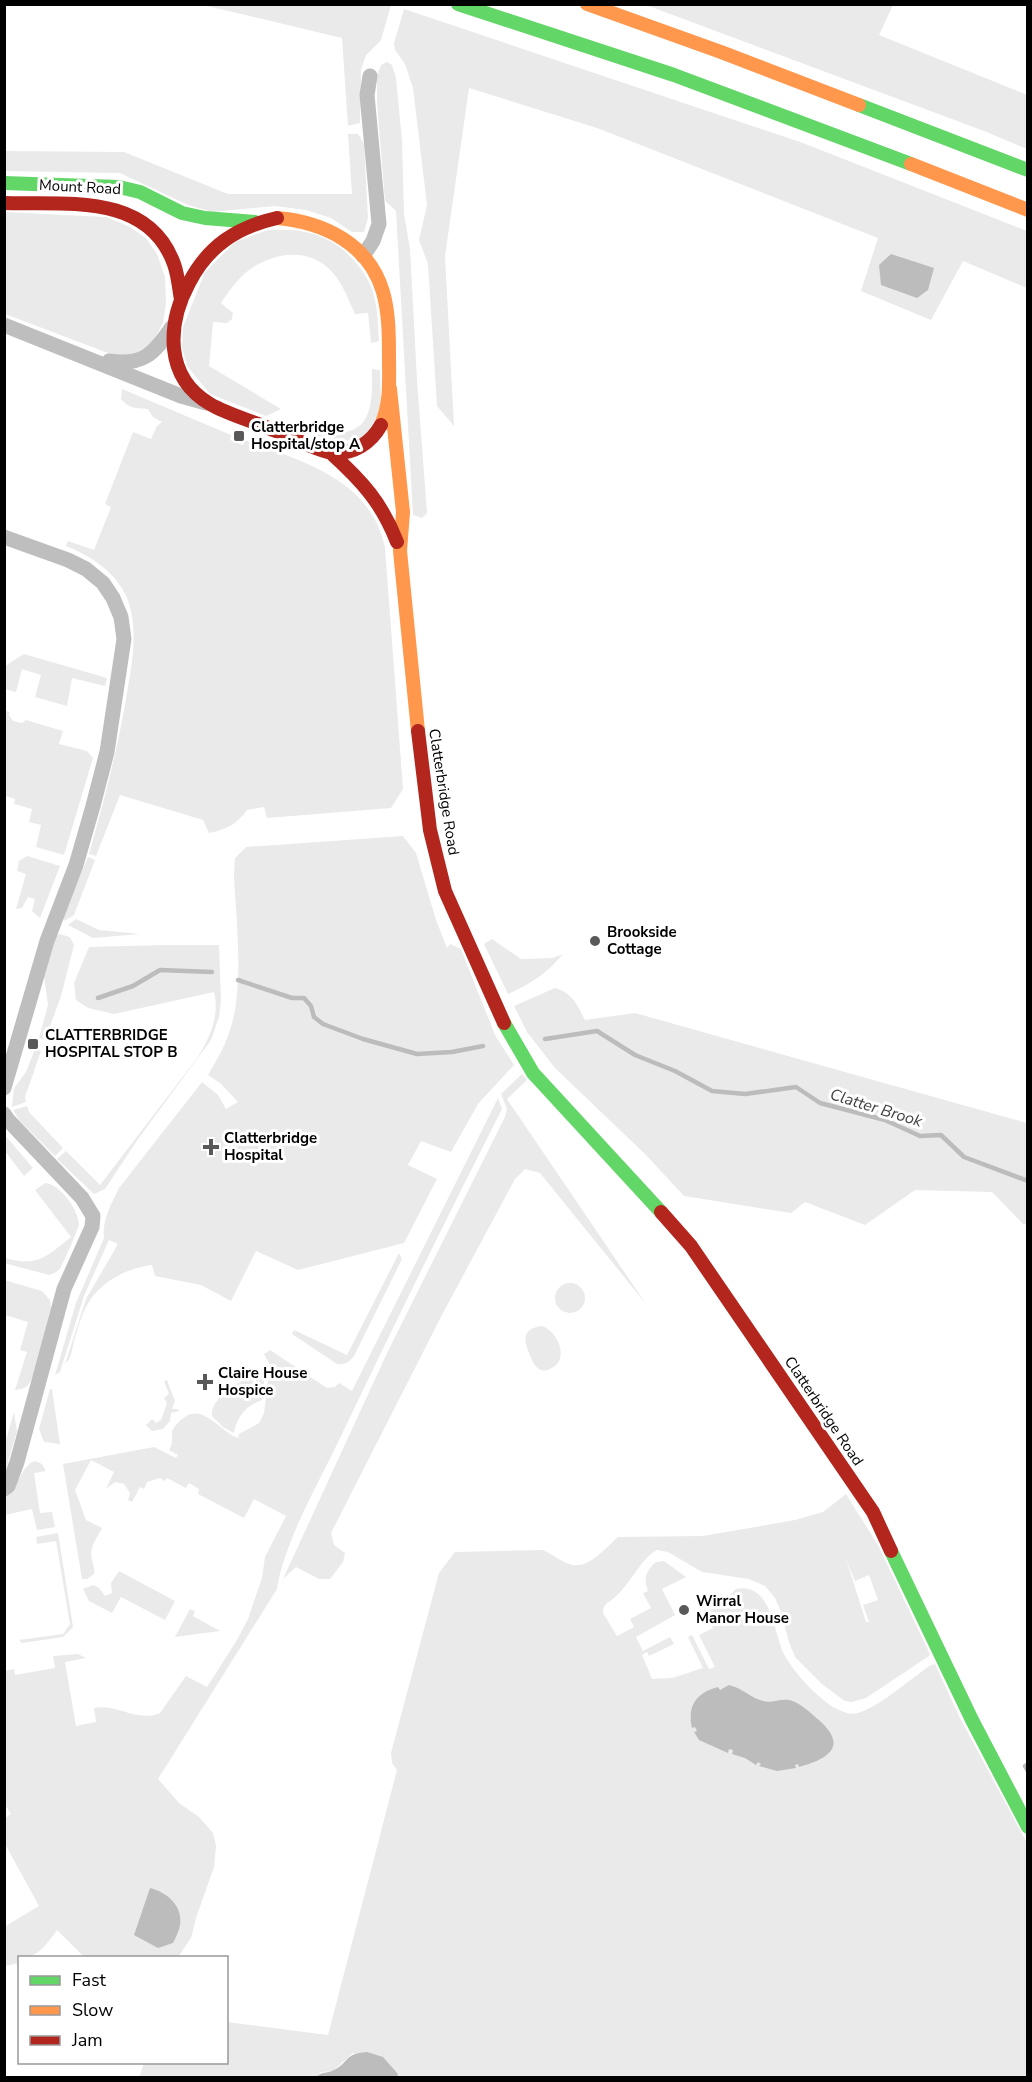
<svg xmlns="http://www.w3.org/2000/svg" width="1032" height="2082" font-family="'Nunito Sans',sans-serif">
<rect width="100%" height="100%" fill="#fff"/>
<path fill="#eaeaea" fill-rule="evenodd" d="M203,5H391L381,40L366,55L361,70L360,123L348,126L342,38Z
M646,5H893L879,35L1027,95V149L984,131Z
M404,9L803,143L1027,231V288L963,261L931,320L861,291L878,238L597,128L469,88L445,256L454,426L437,406L428,264L419,240L427,205L413,88L405,64L395,50L394,43Z
M387,62L392,65L396,78L402,140L404,214L410,249L417,380L427,513L422,518L413,515L396,211L385,201L377,103V76L381,65Z
M348,134H358L364,144L368,218L364,232H352L331,218L306,210L275,206L212,212L188,205L120,173L5,171V151L124,152L228,194H352Z
M4,212L106,217L128,226L146,238L157,254L165,277L166,304L163,323L156,336L149,348L137,354L116,356L5,314Z
M268,230C281,230 293,229 305,232C337,237 369,268 375,300C378,313 378,328 379,341L371,343L368,313L355,314C349,301 343,284 333,273C308,244 266,253 241,277C233,285 227,294 221,303L233,313L232,319L227,323L213,322L209,366L281,409L266,416L210,394L187,366L182,348L183,327L205,272L235,242Z
M372,369L380,370L381,410L364,437L336,443L304,430L300,426L301,419C314,424 331,434 345,432C375,428 372,391 372,369Z
M122,389L231,435L230,440L243,445L245,440C303,462 371,479 385,548L403,789L391,808L267,818L264,807L247,810C237,824 226,830 209,833L203,820L120,795L96,856L89,854C104,801 118,748 127,693C132,662 139,629 127,598C116,572 91,556 66,546L68,541L94,550L111,507L105,504L133,432L151,439L157,426L162,422L153,417L148,409C136,408 130,409 121,399Z
M24,654L107,678L105,686L72,678L67,706L35,697L41,675L22,669L16,692L5,689V666Z
M5,711L10,712L9,715L13,721L22,723L26,720L63,731L59,744L87,751L93,758L64,855L36,847L41,825L29,822L32,809L14,804L15,799L5,796Z
M403,836L416,853L436,920L447,948L450,944L461,949L495,1035L514,1065L478,1104L451,1152L421,1141L408,1165L437,1179L404,1243L298,1270L256,1251L231,1301L201,1285L155,1276L152,1265C126,1268 97,1283 85,1309C78,1324 74,1342 70,1358L65,1364L86,1299L118,1244L109,1240L84,1296L60,1372L55,1375L76,1303L104,1238C102,1219 111,1205 119,1188L202,1082L218,1095L226,1109L238,1102L220,1083L208,1075C216,1061 224,1048 229,1033C245,989 236,922 234,875L235,858L246,847Z
M27,856L60,866L40,918L32,911L35,899L28,897L22,908L16,909L26,874L17,871L19,861Z
M88,857L95,860L74,915L64,921L63,915Z
M76,919L99,930L140,934L93,938L68,925Z
M59,934L70,937L74,945L61,996L45,1040L39,1038L48,1005L44,976L55,937Z
M492,939L521,959L553,958L563,954C546,974 532,983 508,994L484,944Z
M164,945H219L221,1001L219,1017L211,1040L138,1139L105,1189L94,1194L57,1159L66,1151L100,1185L198,1057C210,1037 220,1015 214,992L114,1014L88,1008L76,1000L74,983L89,947Z
M555,988C573,993 577,1005 585,1020L635,1013L1027,1123V1224H1023L992,1192L915,1190L865,1225L805,1202L791,1213L684,1196L646,1155L555,1068L527,1032L514,1006Z
M35,1049L41,1051L25,1097L26,1102L12,1107L14,1088L26,1072Z
M522,1074L527,1080L507,1099L646,1304L540,1173L525,1169L515,1179L443,1313L331,1533L334,1545L345,1553L343,1562L330,1579H319L296,1567L283,1579L388,1351L505,1117L507,1109L501,1094Z
M498,1098L502,1109C447,1217 394,1325 342,1434C321,1479 284,1541 277,1589L158,1779L179,1803L199,1817L213,1833L216,1846L214,1867L196,1918L191,1938L178,1957H84L57,1930C46,1945 39,1957 20,1958L19,1963L5,1966L4,1927L39,1906L5,1844V1818L11,1814L4,1803L5,1671L14,1669L15,1675L55,1668L53,1656L78,1654L86,1658L65,1662L76,1726L96,1722L94,1708C116,1703 138,1723 160,1713L186,1676L207,1687L237,1640L248,1619L262,1578L265,1557L286,1516L254,1499L244,1518L198,1494L199,1489L189,1483L186,1488L167,1478L165,1481L160,1478L147,1482L144,1489L140,1487L132,1502L128,1500L130,1493L124,1484L115,1482L106,1489L114,1472L91,1460L75,1490L86,1520L102,1528C96,1539 89,1548 92,1560C93,1565 95,1568 94,1574L87,1579H82L63,1464L154,1447L176,1458L178,1455L169,1450L172,1443V1431C175,1425 179,1421 185,1417C204,1404 220,1432 238,1438L239,1434L259,1423L264,1413L270,1365L264,1354L270,1350L327,1388L335,1387L339,1383L352,1391Z
M27,1106L29,1112L63,1148L55,1156L19,1120L13,1110Z
M4,1134L33,1168L24,1176L5,1151Z
M45,1183C60,1184 78,1209 79,1224C79,1228 63,1263 61,1267C58,1272 54,1273 49,1275L4,1263L5,1258C38,1267 46,1257 71,1237L35,1190Z
M399,1253L402,1259L354,1356C349,1362 345,1365 337,1364L292,1334L294,1330L347,1355Z
M4,1280L42,1291L50,1300L51,1308C46,1324 37,1375 28,1385C25,1389 20,1389 15,1390L27,1352L20,1350L28,1322L5,1315Z
M555 1298a15 15 0 1 1 30 0a15 15 0 1 1-30 0Z
M542,1326C557,1331 570,1358 552,1368C538,1376 533,1363 529,1353C523,1339 523,1328 542,1326Z
M266,1367L262,1400C246,1406 237,1416 234,1433L223,1427L212,1416C209,1396 250,1377 266,1367Z
M167,1380L175,1401L172,1409H178L179,1411L171,1413L170,1421L163,1429L152,1431L146,1425L152,1419L156,1423L161,1420L167,1403L164,1398L169,1394L164,1381Z
M50,1389H52L60,1444L44,1442L39,1429Z
M14,1412L17,1431L5,1472V1443Z
M35,1461L42,1464L46,1471L34,1473L40,1513L52,1512L55,1527L37,1530L32,1509L5,1515L4,1499C17,1488 22,1465 35,1461Z
M846,1494L878,1545L930,1654L929,1656L866,1698L852,1702L845,1701L823,1685L795,1657L789,1642L780,1609L775,1598L765,1586L749,1579L702,1572L668,1552L657,1550C642,1557 629,1586 614,1598C608,1603 603,1604 603,1613L617,1636L634,1627L630,1619L651,1608L643,1593L648,1591C643,1579 646,1570 656,1562L664,1561L686,1577L662,1589L675,1615L636,1637L643,1651L670,1637L674,1644L649,1656L647,1652L642,1655L652,1679L672,1678L703,1668L688,1637L692,1635L709,1669L715,1667L699,1635L713,1628L705,1612L707,1609C723,1612 726,1598 736,1589C770,1581 774,1631 783,1652C792,1672 834,1720 858,1713C881,1706 911,1678 931,1665L935,1664L960,1718L1027,1843V2077L397,2078V2074L353,2053L333,2071L321,2072L316,2077L139,2078L144,2063L226,2062L227,2022L328,2035L397,1770L392,1763L391,1753L439,1573L455,1552L543,1550C552,1554 560,1561 569,1564C588,1571 605,1548 618,1537L703,1536L795,1520L823,1512ZM846,1559L855,1581L869,1575L878,1600L863,1605L869,1622H866Z
M58,1533L73,1627L63,1637L22,1643L19,1640L63,1634L70,1624L56,1541L37,1544L36,1537Z
M119,1571L175,1601L165,1620L121,1597L112,1613L89,1601L83,1589L93,1585L99,1588L105,1596L112,1593L111,1583Z
M190,1609L195,1611L193,1616L220,1631L175,1637Z"/>
<path fill="#bcbcbc" d="M891,254L934,268L928,290L917,298L881,285L879,265Z
M729,1685C742,1688 751,1698 763,1701C774,1704 783,1696 795,1702C805,1707 813,1715 821,1722C849,1748 825,1760 799,1767L798,1764L795,1765L796,1768L777,1771L759,1766L761,1764L758,1762L756,1765L745,1758L732,1754L733,1750L729,1749L728,1753L699,1740L694,1732L697,1731L695,1727L692,1728C687,1706 696,1693 718,1687L720,1690Z
M150,1888C166,1892 183,1905 180,1925C179,1931 176,1937 173,1943L158,1948L134,1935Z
M367,2052L383,2057L398,2074L397,2077H316C322,2071 326,2074 334,2070C350,2062 343,2054 367,2052Z"/>
<g fill="none" stroke-linecap="round" stroke-linejoin="round">
<path stroke="#bcbcbc" stroke-width="4.5" d="M238,980L292,998H304L311,1006L314,1017L323,1024L363,1039L417,1054L452,1052L483,1046
M98,998L133,986L160,970L212,972
M545,1039L597,1031L635,1055L675,1071L712,1091L745,1094L796,1087L820,1103L885,1120L920,1136L941,1135L964,1157L1028,1181
M1028,1764L1025,1766L1028,1771"/>
<path stroke="#bebebe" stroke-width="15" d="M363,256L373,241L379,224L367,95L370,76
M4,325L181,396L206,403
M109,361C143,366 154,354 172,327
M4,537L68,560L86,569L103,583L113,598L121,617L124,639L107,752L93,806L76,865L47,941L4,1088
M4,1114L9,1121L82,1198L93,1216L92,1227L64,1289L17,1462L8,1486L4,1489"/>
<path stroke="#63d668" stroke-width="14" d="M458,4L674,75L911,164
M859,105L1028,170
M4,183L119,187L140,192L182,213L205,218L255,222
M504,1023L533,1073L661,1212
M891,1551L972,1720L1028,1827"/>
<path stroke="#ff974d" stroke-width="14" d="M587,4L721,52L859,105
M911,164L1028,210
M277,218C324,222 369,244 383,292C389,313 389,336 389,357C389,380 391,403 381,425
M390,389L403,512L400,551L418,731"/>
<path stroke="#b3261e" stroke-width="14" d="M4,203C65,205 148,192 174,264C178,275 179,288 181,300
M277,218C237,227 208,246 189,283C167,324 164,377 210,404C229,415 253,421 273,430C287,435 320,452 333,453C354,454 371,443 381,425
M331,453C362,481 382,503 397,542
M418,731L430,830L445,891L504,1023
M661,1212L691,1246L873,1512L891,1551"/>
</g>
<g fill="#595959" stroke="#fff" stroke-width="2">
<rect x="233" y="430" width="12" height="12" rx="3"/>
<circle cx="595" cy="941" r="6"/>
<rect x="27" y="1038" width="12" height="12" rx="3"/>
<path d="M208 1138h6v6h6v6h-6v6h-6v-6h-6v-6h6z"/>
<path d="M202 1373h6v6h6v6h-6v6h-6v-6h-6v-6h6z"/>
<circle cx="684" cy="1610" r="6"/>
</g>
<g text-anchor="middle" dominant-baseline="central" stroke-width="6" stroke-linejoin="round" paint-order="stroke">
<g font-size="15" fill="#000" stroke="#fff">
<text transform="translate(80 187) rotate(3)">Mount Road</text>
<text transform="translate(444 792) rotate(81)">Clatterbridge Road</text>
<text transform="translate(824 1411) rotate(56)">Clatterbridge Road</text>
</g>
<g font-size="15" font-weight="bold" fill="#000" stroke="#fff" text-anchor="start">
<text x="251" y="427">Clatterbridge<tspan x="251" dy="17">Hospital/stop A</tspan></text>
<text x="607" y="932">Brookside<tspan x="607" dy="17">Cottage</tspan></text>
<text x="45" y="1035">CLATTERBRIDGE<tspan x="45" dy="17">HOSPITAL STOP B</tspan></text>
<text x="224" y="1138">Clatterbridge<tspan x="224" dy="17">Hospital</tspan></text>
<text x="218" y="1373">Claire House<tspan x="218" dy="17">Hospice</tspan></text>
<text x="696" y="1601">Wirral<tspan x="696" dy="17">Manor House</tspan></text>
</g>
<g font-size="16" font-style="italic" fill="#414141" stroke="#fff">
<text transform="translate(876 1108) rotate(17)">Clatter Brook</text>
</g>
</g>
<rect width="1032" height="2082" fill="none" stroke="#000000" stroke-width="12"/>
<rect x="18" y="1956" width="210" height="108" fill="#ffffff" stroke="#999999" stroke-width="1.5"/>
<rect x="30" y="1976" width="30" height="9" fill="#63d668" stroke="#999999" stroke-width="1.5"/>
<text x="72" y="1986" font-size="18" fill="#000000">Fast</text>
<rect x="30" y="2006" width="30" height="9" fill="#ff974d" stroke="#999999" stroke-width="1.5"/>
<text x="72" y="2016" font-size="18" fill="#000000">Slow</text>
<rect x="30" y="2036" width="30" height="9" fill="#b3261e" stroke="#999999" stroke-width="1.5"/>
<text x="72" y="2046" font-size="18" fill="#000000">Jam</text>
</svg>
